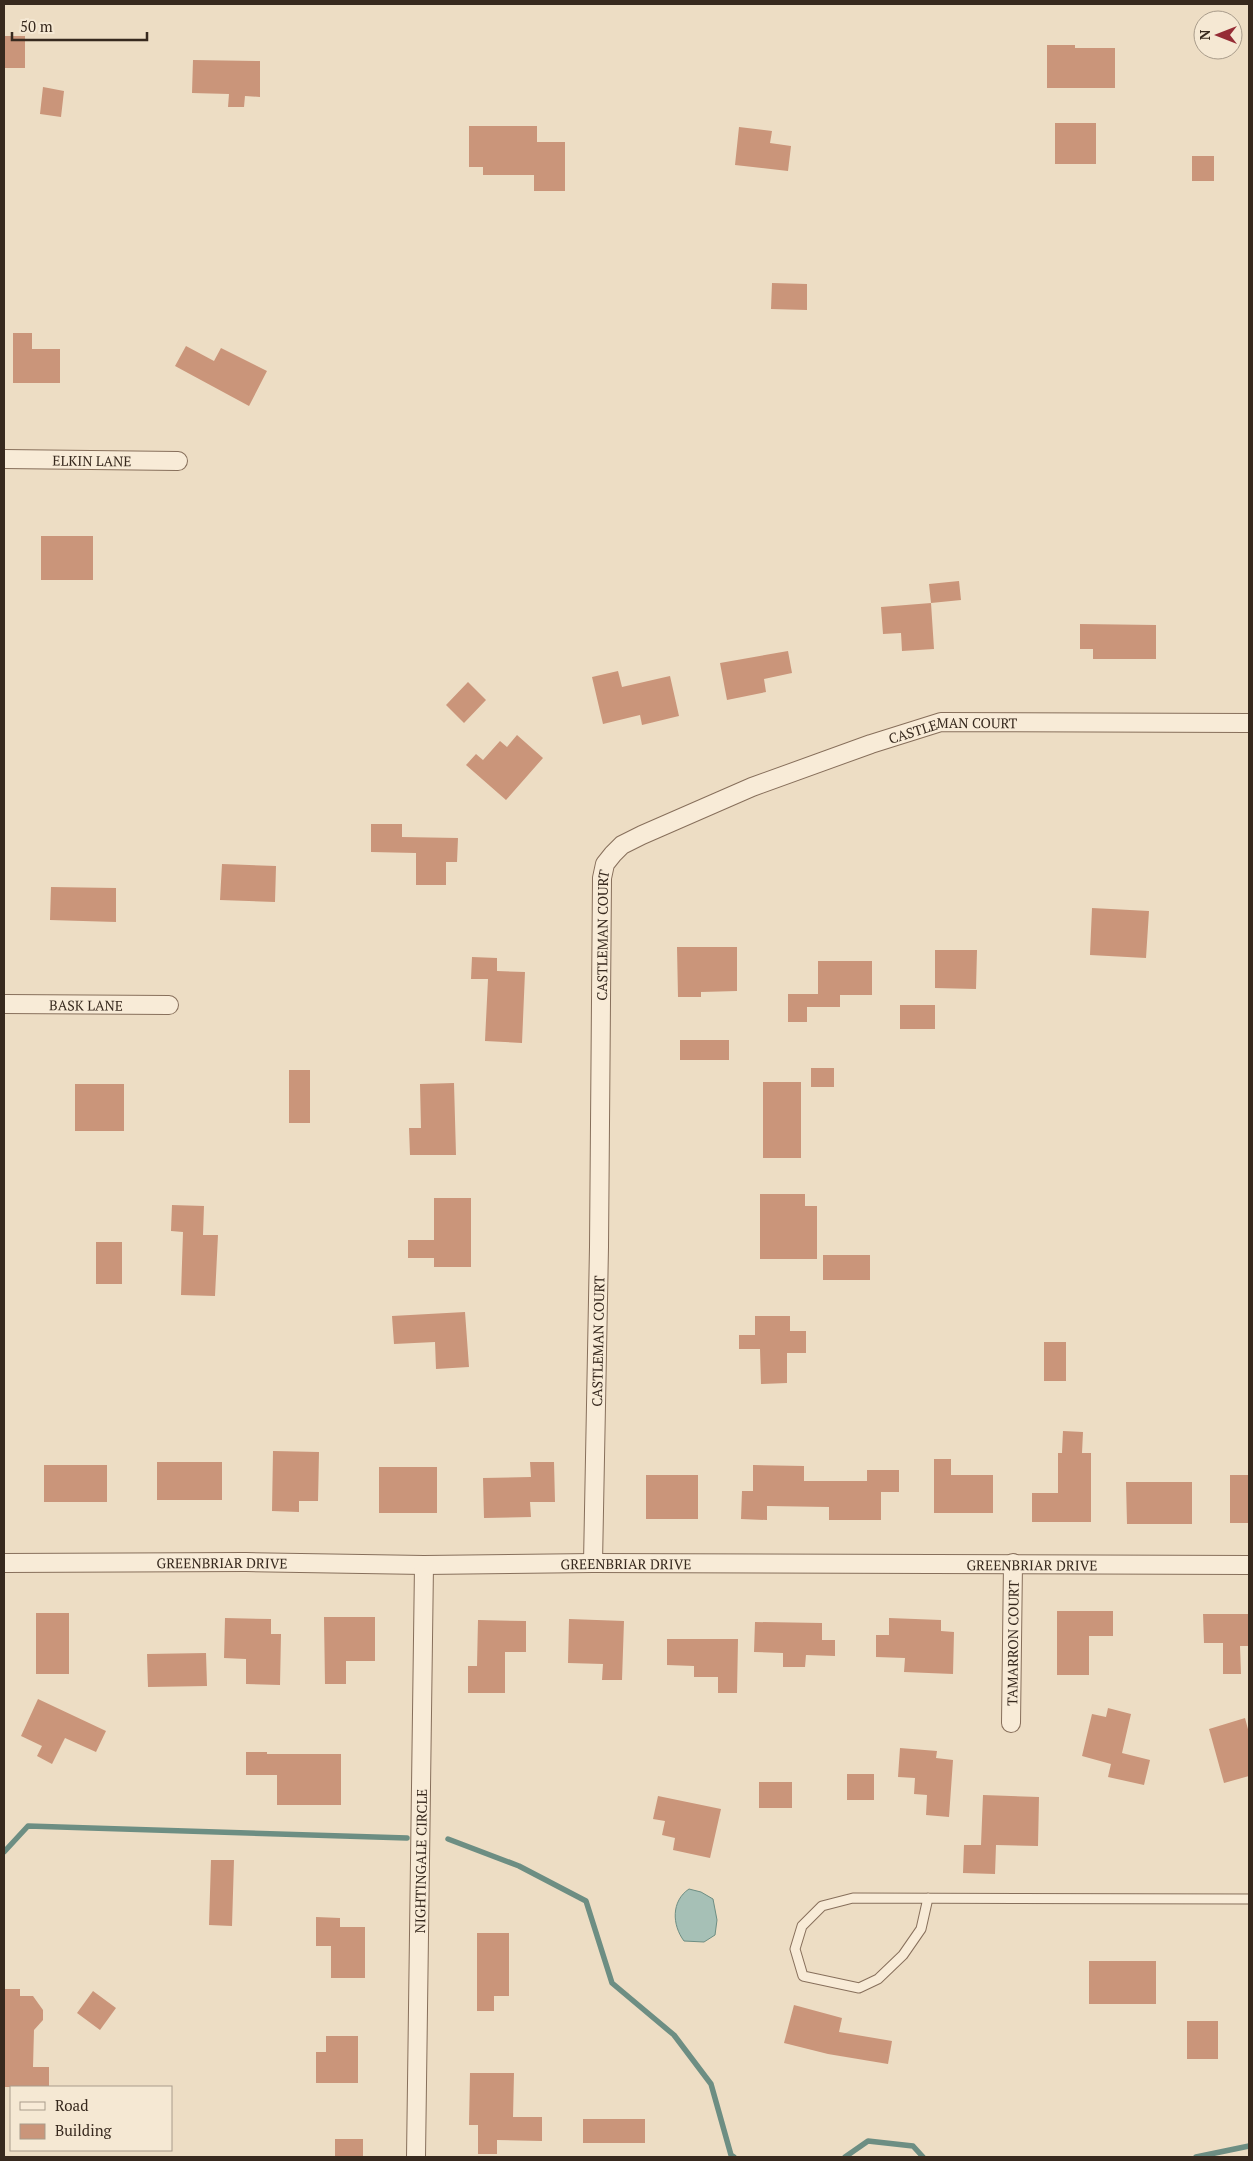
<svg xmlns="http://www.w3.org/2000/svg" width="1253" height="2161" font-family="'PT Serif',serif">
<rect width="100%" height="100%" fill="#edddc4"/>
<path fill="#a6c0b6" stroke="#6d8e83" d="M689,1889L701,1892L713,1899L717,1920L715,1935L704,1942L684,1941C672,1925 671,1901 689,1889Z"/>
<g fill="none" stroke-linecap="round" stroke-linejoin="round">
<path stroke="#6d8e83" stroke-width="5.5" d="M448,1839L519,1866L586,1901L612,1983L674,2035L711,2084L731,2155L734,2157
M4,1852L28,1826L407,1838
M845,2157L868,2141L913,2146L923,2157
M1196,2157L1249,2146"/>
</g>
<path fill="#ca957a" d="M4,36H25V68H4Z
M1047,45H1075V48H1115V88H1047Z
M193,60L260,61V97L245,96L244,107H228L229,94L192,93Z
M43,87L64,91L61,117L40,114Z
M1055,123H1096V164H1055Z
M469,126H537V142H565V191H534V175H483V167H469Z
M739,127L772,131L770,143L791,146L788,171L735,165Z
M1192,156H1214V181H1192Z
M772,283L807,284V310L771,309Z
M13,333H32V349H60V383H13Z
M186,346L214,361L221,348L267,371L249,406L175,366Z
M41,536H93V580H41Z
M959,581L961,600L931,603L929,584Z
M931,603L934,649L902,651L901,633L883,634L881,607Z
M1080,624L1156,625V659H1093V649H1080Z
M788,651L792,673L764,679L766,692L727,700L720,663Z
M618,671L622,687L670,676L679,716L642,725L640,715L603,724L592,677Z
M468,682L486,700L464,723L446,705Z
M517,735L543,758L506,800L466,765L476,754L483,760L500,741L507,747Z
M371,824H402V837L458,838L457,862H446V885H416V853L371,852Z
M222,864L276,866L275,902L220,900Z
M51,887L116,888V922L50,920Z
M1092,908L1149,911L1146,958L1090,955Z
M677,947H737V991L701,992V997H678Z
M935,950H977L976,989L935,988Z
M472,957L497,958V971L525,972L522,1043L485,1041L488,979H471Z
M818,961H872V995H840V1007H807V1022H788V994H818Z
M900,1005H935V1029H900Z
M680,1040H729V1060H680Z
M811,1068H834V1087H811Z
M289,1070H310V1123H289Z
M763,1082H801V1158H763Z
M454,1083L456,1155H410L409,1128H421L420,1084Z
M75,1084H124V1131H75Z
M760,1194H805V1206H817V1259H760Z
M434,1198H471V1267H434V1258H408V1240H434Z
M172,1205L204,1206L203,1235H218L215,1296L181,1295L183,1232L171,1231Z
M96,1242H122V1284H96Z
M823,1255H870V1280H823Z
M465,1312L469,1367L436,1369L435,1342L394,1344L392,1316Z
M755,1316H790V1331H806V1353H787V1383L761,1384L760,1349H739V1335H755Z
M1044,1342H1066V1381H1044Z
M1063,1431L1083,1432L1082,1453H1091V1522H1032V1493H1058V1453H1062Z
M273,1451L319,1452L318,1501H299V1512L272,1511Z
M934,1459H951V1475H993V1513H934Z
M157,1462H222V1500H157Z
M530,1462H554L555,1502H530L531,1517L484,1518L483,1478L531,1477Z
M44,1465H107V1502H44Z
M753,1465L804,1466V1481H867V1470H899V1492H881V1520H829V1507L767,1506V1520L741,1519L742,1491H753Z
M379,1467H437V1513H379Z
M646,1475H698V1519H646Z
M1230,1475H1249V1523H1230Z
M1126,1482H1192V1524H1127Z
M1057,1611H1113V1636H1089V1675H1057Z
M36,1613H69V1674H36Z
M1203,1614H1249V1646H1240L1241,1674H1223V1643H1204Z
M324,1617H375V1661H346V1684H325Z
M225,1618L271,1619V1634H281L280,1685L246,1684V1659L224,1658Z
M889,1618L941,1620V1631L954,1632L953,1674L904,1672L905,1658L876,1657V1635H889Z
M569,1619L624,1621L622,1680H602L603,1664L568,1663Z
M478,1620L526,1621V1652H505V1693H468V1666H477Z
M755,1622L822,1623V1640H835V1656L806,1655L805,1667H783V1653L754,1652Z
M667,1639H738L737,1693H718V1677H694V1666L667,1665Z
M206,1653L207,1686L148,1687L147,1654Z
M38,1699L106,1731L96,1752L65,1738L52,1764L37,1756L42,1746L21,1736Z
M1108,1708L1131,1714L1122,1753L1150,1760L1144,1785L1108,1777L1111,1764L1082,1756L1092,1714L1106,1717Z
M1245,1718L1249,1733V1776L1224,1783L1209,1729Z
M900,1748L937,1751L936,1758L953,1760L949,1817L926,1815L927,1795L914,1794L915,1778L898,1777Z
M246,1752H267V1754H341V1805H277V1775H246Z
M847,1774H874V1800H847Z
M759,1782H792V1808H759Z
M983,1795L1039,1797L1038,1846L996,1845L995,1874L963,1873L964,1845H981Z
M658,1796L721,1809L710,1858L673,1850L675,1838L662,1835L665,1821L653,1819Z
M211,1860H234L232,1926L209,1925Z
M316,1917L340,1918V1927H365V1978H331V1946H316Z
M477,1933H509V1996H494V2011H477Z
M1089,1961H1156V2004H1089Z
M4,1989H20V1996H33L43,2010V2020L34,2030L33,2067H49V2087H4Z
M93,1991L116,2008L100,2030L77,2013Z
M794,2005L842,2018L839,2032L892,2041L888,2064L828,2054L784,2043Z
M1187,2021H1218V2059H1187Z
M326,2036H358V2083H316V2052H326Z
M470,2073H514L513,2117H542V2141L497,2140V2154H478V2125H469Z
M583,2119H645V2143H583Z
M335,2139H363V2157H335Z"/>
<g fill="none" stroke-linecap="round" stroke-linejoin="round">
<defs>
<path id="service" d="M928,1898L921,1929L903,1955L878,1979L859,1988L803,1976L795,1949L802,1926L822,1906L853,1898L1249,1899"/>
<g id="minor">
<path id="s1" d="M4,459L178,461"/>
<path id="s2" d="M4,1004L169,1005"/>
<path id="s3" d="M4,1563L246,1562L424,1565L593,1563L1249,1565"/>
<path id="s4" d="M593,1563L599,1247L602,878L605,864L613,854L622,845L642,835L752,787L871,744L941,722L1249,723"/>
<path id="s5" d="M1011,1723L1013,1563"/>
<path id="s6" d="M416,2157L424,1565"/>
</g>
</defs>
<use href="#service" stroke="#876f5b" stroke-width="11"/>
<use href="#minor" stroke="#876f5b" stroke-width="20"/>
<use href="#service" stroke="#f8ebd7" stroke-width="9"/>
<use href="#minor" stroke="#f8ebd7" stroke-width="18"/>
</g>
<g text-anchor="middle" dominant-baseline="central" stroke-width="5" stroke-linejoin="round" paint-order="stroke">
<g font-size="14" fill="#37291e" stroke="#f5e8d3">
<text stroke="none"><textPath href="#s1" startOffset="88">ELKIN LANE</textPath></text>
<text stroke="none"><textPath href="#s4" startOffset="1078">CASTLEMAN COURT</textPath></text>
<text stroke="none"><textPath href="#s4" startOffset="628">CASTLEMAN COURT</textPath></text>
<text stroke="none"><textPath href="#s2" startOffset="82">BASK LANE</textPath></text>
<text stroke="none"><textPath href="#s4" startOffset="222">CASTLEMAN COURT</textPath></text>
<text stroke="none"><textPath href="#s3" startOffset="218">GREENBRIAR DRIVE</textPath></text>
<text stroke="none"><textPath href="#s3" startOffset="622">GREENBRIAR DRIVE</textPath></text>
<text stroke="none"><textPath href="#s3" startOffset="1028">GREENBRIAR DRIVE</textPath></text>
<text stroke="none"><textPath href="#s5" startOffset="80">TAMARRON COURT</textPath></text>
<text stroke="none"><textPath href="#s6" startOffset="296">NIGHTINGALE CIRCLE</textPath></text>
</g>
</g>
<rect width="1253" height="2161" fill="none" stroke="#37291e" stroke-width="10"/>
<rect x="10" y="2086" width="162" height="65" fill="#f5e8d3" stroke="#a99c8b"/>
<rect x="20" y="2102" width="25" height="8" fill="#f8ebd7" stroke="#a99c8b"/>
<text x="55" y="2111" font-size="15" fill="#37291e">Road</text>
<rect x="20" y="2124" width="25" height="15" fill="#ca957a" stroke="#a99c8b"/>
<text x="55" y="2136" font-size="15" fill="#37291e">Building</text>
<g transform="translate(1218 35) rotate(270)"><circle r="24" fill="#f5e8d3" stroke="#a99c8b"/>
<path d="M0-4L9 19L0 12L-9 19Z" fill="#952c35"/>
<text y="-8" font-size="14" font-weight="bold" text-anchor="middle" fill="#37291e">N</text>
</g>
<path d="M12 32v8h135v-8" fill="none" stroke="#37291e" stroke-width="2.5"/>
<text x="20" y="32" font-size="15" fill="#37291e" stroke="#f5e8d3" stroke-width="4" paint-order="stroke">50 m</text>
</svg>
